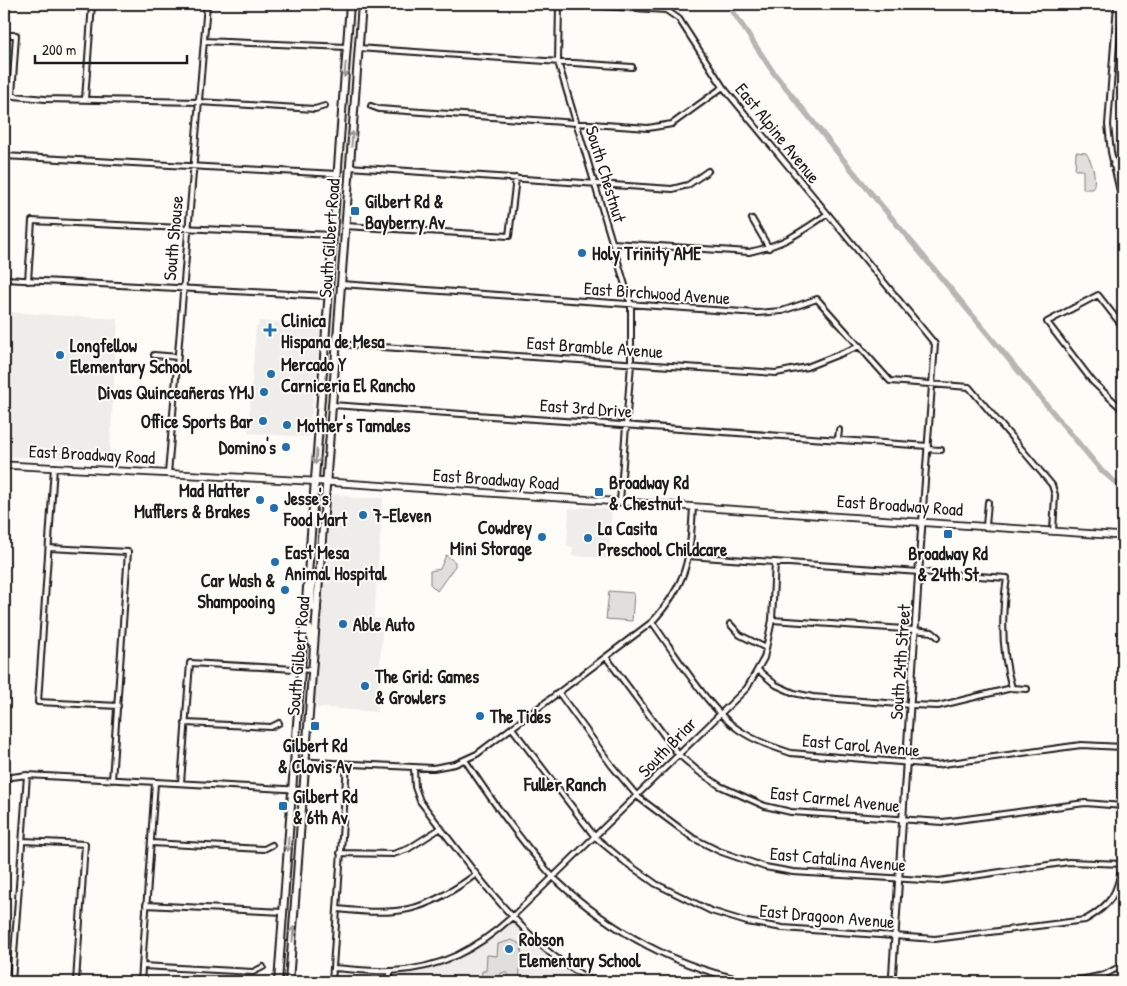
<svg xmlns="http://www.w3.org/2000/svg" width="1127" height="986" font-family="'Patrick Hand',sans-serif">
<rect width="100%" height="100%" fill="#fdfcf7"/>
<filter id="ink" filterUnits="userSpaceOnUse"><feTurbulence type="fractalNoise" baseFrequency=".02" numOctaves="2"/><feDisplacementMap in="SourceGraphic" scale="10" xChannelSelector="R" yChannelSelector="G"/><feConvolveMatrix kernelMatrix="1 2 1 2 8 2 1 2 1" color-interpolation-filters="sRGB"/></filter>
<g filter="url(#ink)">
<path fill="#eeede9" d="M4,312L118,319L109,461L4,456Z
M259,321L321,325L309,437L248,433L256,326H259Z
M338,494L355,498H383L374,618L383,619L377,712L314,707L331,502L332,496Z
M591,507L612,509L608,558L572,556L573,547L567,546L569,509Z
M512,917L551,953L594,982H390V972L411,969L469,951L491,937Z"/>
<path fill="#e0dfdb" stroke="#7e7e7c" d="M1076,152L1086,153C1092,161 1098,181 1092,189H1083V170H1075Z
M446,555L455,562V566L437,591L430,584V571L440,569Z
M609,591L634,593L632,621L606,619Z
M512,940L522,945L519,982H508V973H501L500,982H481L482,971H486L487,955L497,956L498,944Z"/>
<g fill="none" stroke-linecap="round" stroke-linejoin="round">
<path stroke="#b7b6b2" stroke-width="5.5" d="M728,4L773,72L842,158L1055,415L1101,470L1123,489"/>
<defs>
<path id="minor" d="M559,4L558,62L631,305V364L620,501
M570,4L666,10L679,19L723,87L935,344L922,522
M1117,4L1108,125L1111,152L1123,205
M4,35H16L12,95
M204,41L347,47
M358,48L632,67
M4,95L45,99L199,102L315,109L325,106
M85,99L92,4
M371,106L379,109L648,128L672,124L723,87
M4,156L337,174
M1113,165L1123,163
M349,167L672,189L688,185L708,171
M752,219L769,248
M345,226L509,236L516,178
M613,243L749,252C783,245 798,234 826,215
M4,279L328,296
M28,281L32,221L332,235
M341,284L757,313L782,311L817,299L890,381L969,387L1052,485L1055,495L1053,531
M1123,327L1098,295L1047,322L1093,382L1123,410
M324,347L336,344L776,373L807,367L860,346
M154,355L178,357
M332,405L928,446
M838,439L839,430
M927,449L941,450
M54,467L38,702L118,706
M168,474L207,4
M986,526L988,502
M49,548L128,552L112,780
M688,556L1007,578C1001,616 1001,651 1012,688
M772,620L904,629L932,632L938,637
M652,622C674,652 709,710 739,730C755,741 773,747 791,753L936,765L1081,745L1123,747
M730,624L740,635L766,648
M606,657L678,754L698,771L720,786L765,806L791,812L943,822L1085,803L1123,806
M758,670L776,685L794,693L813,697L911,705L938,706L1012,688L1027,689
M559,693L612,766L638,797L693,838L719,851L765,867L793,872L939,881L1069,862L1123,864
M185,723L271,727L279,723
M512,728L595,837L625,862L656,884L711,911L747,922L783,928L935,939L1085,920C1111,905 1118,893 1122,864
M465,760C485,791 507,821 530,850C538,859 546,870 555,879C610,931 681,971 756,982
M294,761L433,768L455,764L477,754L652,622C688,583 690,558 693,507
M414,769L415,787L420,801C461,854 498,908 549,952C563,964 579,973 594,982
M4,778L27,775L303,790
M181,783L190,663L312,670
M23,841L85,844L76,982
M151,843L264,849L272,845
M340,853L393,854L408,849L441,828
M146,905L283,912
M338,909C400,916 424,912 475,875
M142,966L253,972L263,967
M333,968C352,969 372,972 391,971C440,969 477,949 512,917L747,688L764,658L772,620L775,562
M1104,975L1106,982
M12,982L27,775
M141,982L155,783
M332,982L347,764
M390,982V972
M1070,982L1104,975L1123,965"/>
<path id="tertiary" d="M892,982L922,522"/>
<path id="secondary" d="M4,465L327,482L1123,536"/>
<path id="primary" d="M309,573L312,584L311,606L317,610
M304,624L309,628L312,643
M278,982L350,4
M289,982L362,4"/>
</defs>
<use href="#minor" stroke="#1c1c1c" stroke-width="8"/>
<use href="#tertiary" stroke="#1c1c1c" stroke-width="9"/>
<use href="#secondary" stroke="#1c1c1c" stroke-width="9"/>
<use href="#primary" stroke="#1c1c1c" stroke-width="10"/>
<use href="#minor" stroke="#fdfcf7" stroke-width="4"/>
<use href="#tertiary" stroke="#fdfcf7" stroke-width="5"/>
<use href="#secondary" stroke="#fdfcf7" stroke-width="5.5"/>
<use href="#primary" stroke="#fdfcf7" stroke-width="6"/>
</g>
<defs><path id="oneway-shaft" d="M-6 0H5M1.5-3L5.5 0L1.5 3" fill="none" stroke-width="1.6" stroke-linecap="round" stroke-linejoin="round" transform="scale(1.25)"/></defs>
<g stroke="#989794">
<use href="#oneway-shaft" transform="translate(345 70) rotate(95)"/>
<use href="#oneway-shaft" transform="translate(352 139) rotate(-86)"/>
<use href="#oneway-shaft" transform="translate(316 457) rotate(94)"/>
<use href="#oneway-shaft" transform="translate(288 844) rotate(94)"/>
<use href="#oneway-shaft" transform="translate(293 934) rotate(-86)"/>
</g>
</g>
<g fill="#1f6fb2" stroke="#fdfcf7" stroke-width="2">
<rect x="350" y="206" width="10" height="10" rx="2.5"/>
<circle cx="582" cy="253" r="5"/>
<path d="M267.5 322.5h5v5h5v5h-5v5h-5v-5h-5v-5h5z"/>
<circle cx="60" cy="355" r="5"/>
<circle cx="271" cy="374" r="5"/>
<circle cx="264" cy="392" r="5"/>
<circle cx="263" cy="421" r="5"/>
<circle cx="287" cy="425" r="5"/>
<circle cx="286" cy="447" r="5"/>
<rect x="594" y="487" width="10" height="10" rx="2.5"/>
<circle cx="260" cy="500" r="5"/>
<circle cx="274" cy="508" r="5"/>
<circle cx="363" cy="515" r="5"/>
<rect x="943" y="529" width="10" height="10" rx="2.5"/>
<circle cx="542" cy="537" r="5"/>
<circle cx="588" cy="538" r="5"/>
<circle cx="275" cy="562" r="5"/>
<circle cx="285" cy="590" r="5"/>
<circle cx="343" cy="624" r="5"/>
<circle cx="365" cy="686" r="5"/>
<circle cx="480" cy="716" r="5"/>
<rect x="310" y="721" width="10" height="10" rx="2.5"/>
<rect x="278" y="801" width="10" height="10" rx="2.5"/>
<circle cx="509" cy="949" r="5"/>
</g>
<g text-anchor="middle" dominant-baseline="central" stroke-width="4" stroke-linejoin="round" paint-order="stroke">
<g font-size="18" fill="#1c1c1c" stroke="#fdfcf7">
<text transform="translate(778 133) rotate(51)">East Alpine Avenue</text>
<text transform="translate(606 174) rotate(73)">South Chestnut</text>
<text transform="translate(173 238) rotate(-85)">South Shouse</text>
<text transform="translate(329 238) rotate(-86)">South Gilbert Road</text>
<text transform="translate(657 293) rotate(4)">East Birchwood Avenue</text>
<text transform="translate(595 347) rotate(4)">East Bramble Avenue</text>
<text transform="translate(586 408) rotate(4)">East 3rd Drive</text>
<text transform="translate(92 454) rotate(3)">East Broadway Road</text>
<text transform="translate(496 479) rotate(4)">East Broadway Road</text>
<text transform="translate(900 505) rotate(4)">East Broadway Road</text>
<text transform="translate(298 656) rotate(-85)">South Gilbert Road</text>
<text transform="translate(900 662) rotate(-86)">South 24th Street</text>
<text transform="translate(861 745) rotate(5)">East Carol Avenue</text>
<text transform="translate(667 747) rotate(-46)">South Briar</text>
<text transform="translate(835 799) rotate(6)">East Carmel Avenue</text>
<text transform="translate(838 859) rotate(5)">East Catalina Avenue</text>
<text transform="translate(827 916) rotate(5)">East Dragoon Avenue</text>
</g>
<g font-size="18" font-weight="bold" fill="#1c1c1c" stroke="#fdfcf7" text-anchor="start">
<text x="365" y="201">Gilbert Rd &amp;<tspan x="365" dy="21">Bayberry Av</tspan></text>
<text x="592" y="253">Holy Trinity AME</text>
<text x="281" y="320">Clinica<tspan x="281" dy="21">Hispana de Mesa</tspan></text>
<text x="70" y="345">Longfellow<tspan x="70" dy="21">Elementary School</tspan></text>
<text x="281" y="364">Mercado Y<tspan x="281" dy="21">Carniceria El Rancho</tspan></text>
<text x="254" y="392" text-anchor="end">Divas Quinceañeras YMJ</text>
<text x="253" y="421" text-anchor="end">Office Sports Bar</text>
<text x="297" y="425">Mother's Tamales</text>
<text x="276" y="447" text-anchor="end">Domino's</text>
<text x="609" y="482">Broadway Rd<tspan x="609" dy="21">&amp; Chestnut</tspan></text>
<text x="250" y="490" text-anchor="end">Mad Hatter<tspan x="250" dy="21">Mufflers &amp; Brakes</tspan></text>
<text x="284" y="498">Jesse's<tspan x="284" dy="21">Food Mart</tspan></text>
<text x="373" y="515">7-Eleven</text>
<text x="532" y="527" text-anchor="end">Cowdrey<tspan x="532" dy="21">Mini Storage</tspan></text>
<text x="598" y="528">La Casita<tspan x="598" dy="21">Preschool Childcare</tspan></text>
<text x="285" y="552">East Mesa<tspan x="285" dy="21">Animal Hospital</tspan></text>
<text x="948" y="553" text-anchor="middle">Broadway Rd<tspan x="948" dy="21">&amp; 24th St</tspan></text>
<text x="275" y="580" text-anchor="end">Car Wash &amp;<tspan x="275" dy="21">Shampooing</tspan></text>
<text x="353" y="624">Able Auto</text>
<text x="375" y="676">The Grid: Games<tspan x="375" dy="21">&amp; Growlers</tspan></text>
<text x="490" y="716">The Tides</text>
<text x="315" y="745" text-anchor="middle">Gilbert Rd<tspan x="315" dy="21">&amp; Clovis Av</tspan></text>
<text x="293" y="796">Gilbert Rd<tspan x="293" dy="21">&amp; 6th Av</tspan></text>
<text x="519" y="939">Robson<tspan x="519" dy="21">Elementary School</tspan></text>
</g>
<g font-size="19" font-weight="bold" fill="#1c1c1c" stroke="#fdfcf7">
<text x="565" y="784">Fuller Ranch</text>
</g>
</g>
<rect width="1127" height="986" fill="none" stroke="#fdfcf7" stroke-width="20"/>
<rect x="10" y="10" width="1107" height="966" fill="none" stroke="#1c1c1c" stroke-width="2" filter="url(#ink)"/>
<path d="M35 55v8h152v-8" fill="none" stroke="#1c1c1c" stroke-width="2.5"/>
<text x="42" y="55" font-size="15" fill="#1c1c1c" stroke="#fdfcf7" stroke-width="4" paint-order="stroke">200 m</text>
</svg>
